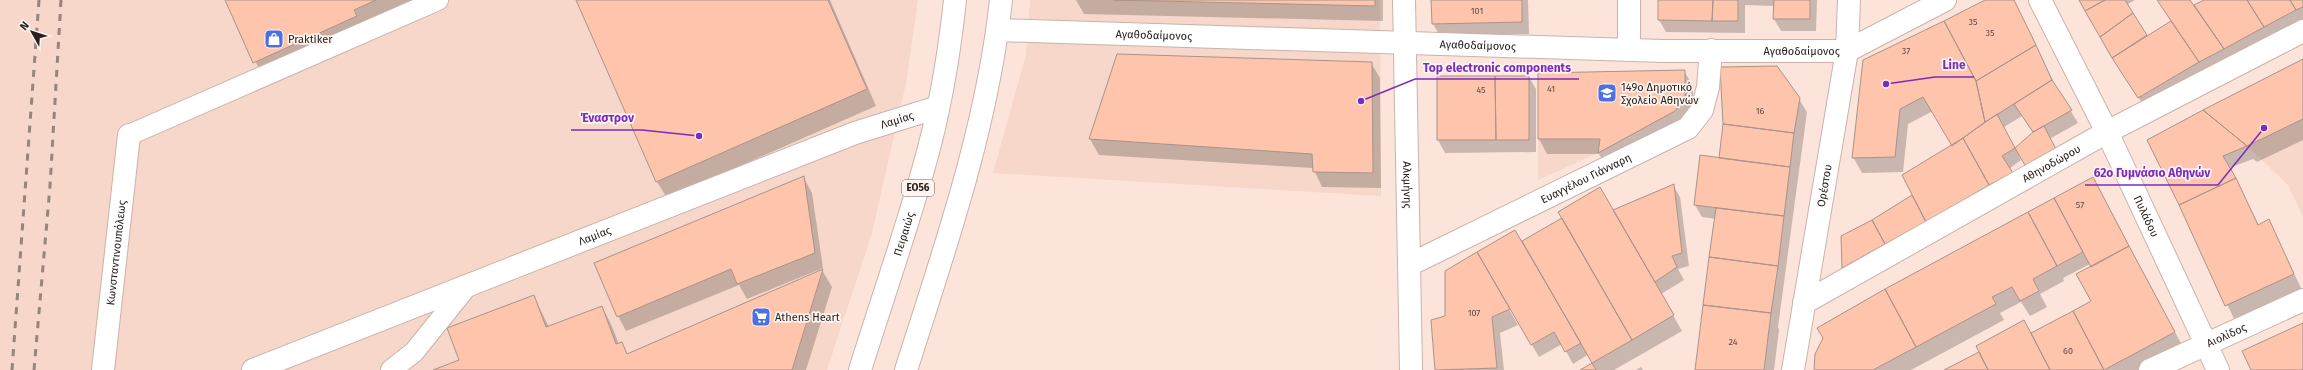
<svg xmlns="http://www.w3.org/2000/svg" width="2303" height="370" font-family="'Fira Sans',sans-serif">
<rect width="100%" height="100%" fill="#fce4da"/>
<path fill="#f6d7ca" d="M0,0H918L906,83L872,233L827,370H0Z
M1030,0H1380L1381,196L993,173L1026,55Z
M2303,59V217L2288,185L2247,146L2203,110Z
M1685,70V98L1675,111L1598,153L1538,180V73Z"/>
<path fill="#0003" fill-rule="evenodd" d="M226,0H436L264,79Z
M577,0H830L876,106L667,198L657,182Z
M1076,0H1383V21L1084,14Z
M1432,0H1528L1529,34L1440,36L1433,24Z
M1659,0H1817L1816,31H1781L1774,19L1775,6L1745,5V33L1666,32L1659,20Z
M1987,0H2014L2056,87L2078,123L2019,156L2021,160L2009,169L2012,173L1847,275L1843,268L1842,236L1873,221L1913,195L1953,146L1933,111L1908,124L1903,172L1862,173L1853,157ZM2022,116L2033,133L2015,149L2004,127Z
M2080,0H2135L2126,5L2147,38L2171,22L2159,0H2189L2194,7L2206,0H2303V24L2146,110Z
M1118,55L1371,63L1380,78L1381,188L1322,187L1313,168L1099,155L1090,139Z
M2303,60V140L2257,162L2253,159L2229,168L2259,225L2269,221L2302,290L2235,321L2180,204Z
M1684,71L1693,86V113L1607,168L1599,154H1547L1539,139Z
M1438,77H1529L1536,89V152L1445,153L1438,140Z
M1799,99L1807,112L1778,327L1779,330L1774,370H1696L1716,219L1702,217L1695,205L1720,159Z
M804,178L812,193L823,268L747,299L739,285L626,331L618,316Z
M1673,185L1680,197L1689,266L1678,269L1684,280L1661,294L1682,331L1614,370H1582L1593,363L1589,354L1573,364L1562,344L1539,357L1487,267L1485,268L1518,325L1500,333L1504,370H1436L1433,321L1446,317V272L1515,231L1532,260L1629,240Z
M2100,191L2183,347L2141,370H1946L2031,334L2092,302L2090,264L2063,278L2064,281L2040,294L2047,307L2030,316L2021,302L2000,313L2004,320L1911,370H1815Z
M822,270L832,287L806,370H436L461,361L534,297L549,327L602,307L611,324L619,344L621,343L628,355Z
M1641,367L1643,370H1636Z"/>
<path fill="#fec4ac" stroke="#a9938a" d="M225,0H376L354,10L357,16L253,63Z
M576,0H828L867,89L656,182Z
M1113,0H1375V6Z
M1431,0H1522V22L1432,24Z
M1658,0H1713L1712,21L1658,20Z
M1713,0H1738V21H1712Z
M1774,0H1810V19H1773Z
M1985,0H2014L2036,45L1976,81L1944,21Z
M2079,0H2105L2085,11Z
M2105,0H2125L2133,13L2100,37L2085,11Z
M2157,0H2190L2224,49L2199,62Z
M2204,0H2247L2264,27L2224,49L2194,5Z
M2247,0H2290L2296,10L2264,27Z
M2290,0H2303V7L2296,10Z
M2133,13L2147,35L2112,58L2100,37Z
M1944,21L1976,81L1985,122L1952,146L1923,97L1900,109L1895,157L1852,158L1863,60Z
M2171,21L2199,62L2138,98L2112,58Z
M2036,45L2052,80L1985,122L1976,81Z
M1117,54L1372,62L1373,173L1313,172L1312,154L1089,139Z
M2303,59V119L2247,146L2203,110Z
M1777,66L1800,98L1794,133L1723,124L1720,67Z
M1685,70V98L1675,111L1598,153L1600,139H1538V73Z
M1437,76H1495L1496,140H1437Z
M1495,76H1529V140H1496Z
M2052,80L2072,110L2033,132L2014,104Z
M2203,110L2247,146L2223,156L2236,178L2179,205L2147,140Z
M1997,114L2015,148L2002,156L2013,173L1989,185L1963,138Z
M1723,124L1794,133L1790,167L1719,158Z
M2044,126L2057,151L2026,167L2015,148L2033,132Z
M1963,138L1989,185L1926,222L1902,175Z
M1700,155L1790,167L1784,216L1694,205Z
M804,176L815,253L737,284L731,269L617,317L594,263Z
M2093,177L2129,246L2091,267L2054,198Z
M2236,178L2258,225L2269,219L2294,274L2225,306L2179,205Z
M1674,184L1682,253L1672,256L1677,267L1655,282L1613,210Z
M1600,187L1674,315L1632,340L1558,212Z
M1912,195L1926,222L1885,244L1872,220Z
M2054,198L2083,252L2057,266L2028,212Z
M1716,208L1784,216L1778,266L1709,257Z
M2028,212L2057,266L2033,279L2039,291L2020,301L2012,287L1992,297L1996,304L1916,347L1885,289Z
M1562,218L1632,340L1592,363L1522,241Z
M1872,220L1885,244L1842,268L1841,236Z
M1515,230L1581,343L1565,352L1554,332L1531,345L1477,252Z
M2129,246L2175,332L2104,370L2073,311L2091,301L2076,274Z
M1477,252L1510,309L1492,317L1497,368L1435,370L1431,320L1445,316V271Z
M1709,257L1778,266L1771,313L1703,305Z
M823,269L792,370H433L459,360L447,328L534,295L546,327L602,306L616,344L622,342L627,354Z
M1885,289L1916,347L1873,370H1814L1815,354L1823,338L1817,328Z
M1703,305L1771,313L1764,370H1695Z
M2073,311L2104,370H2050L2031,333Z
M2024,320L2050,370H1988L1976,346Z
M2303,323V370H2251L2242,351Z
M1979,352L1988,370H1944Z
M1592,363L1596,370H1580Z"/>
<g fill="none" stroke-linecap="round" stroke-linejoin="round">
<defs>
<path id="lane" d="M129,135L438,0
M391,370L414,352L468,285"/>
<g id="street">
<path id="s1" d="M1404,0L1411,370"/>
<path d="M1629,0V50"/>
<path id="s2" d="M2040,0L2107,132L2218,370"/>
<path id="s3" d="M998,30L1663,51H1847L1945,0"/>
<path id="s4" d="M1409,265L1688,128L1702,110L1708,87L1711,50"/>
<path id="s5" d="M1804,303L2107,132L2303,31"/>
<path id="s6" d="M103,370L129,135"/>
<path id="s7" d="M253,370L855,133L938,107"/>
<path id="s8" d="M1793,370L1847,51L1849,0"/>
<path id="s9" d="M2150,370L2303,300"/>
</g>
<g id="primary">
<path id="s10" d="M860,370C881,303 904,237 923,170C939,115 949,57 955,0"/>
<path d="M906,370C945,248 987,128 1001,0"/>
</g>
</defs>
<use href="#lane" stroke="#cab3aa" stroke-width="22"/>
<use href="#street" stroke="#cab3aa" stroke-width="24"/>
<use href="#primary" stroke="#cab3aa" stroke-width="24"/>
<use href="#lane" stroke="#fff" stroke-width="20"/>
<use href="#street" stroke="#fff" stroke-width="22"/>
<use href="#primary" stroke="#fff" stroke-width="22"/>
<path stroke="#95857e" stroke-width="3" stroke-dasharray="7 7" stroke-linecap="butt" d="M12,370L39,0
M34,370L50,186L61,0"/>
</g>
<defs>
<symbol id="shop-square" viewBox="-11 -11 22 22"><rect x="-9" y="-9" width="18" height="18" rx="4" fill="#4c6fe2" stroke="#fef4f0"/><path d="M-5-2.5h2.3a2.7 3.5 0 0 1 5.4 0H5L5.5 6h-11ZM-1.5-2.5h3a1.5 2.3 0 0 0-3 0Z" fill="#fff"/></symbol>
<symbol id="school-square" viewBox="-11 -11 22 22"><rect x="-9" y="-9" width="18" height="18" rx="4" fill="#4c6fe2" stroke="#fef4f0"/><path d="M0-5L7-2L0 1L-7-2ZM-4 1L0 2.5L4 1V4Q0 6-4 4Z" fill="#fff"/></symbol>
<symbol id="supermarket-square" viewBox="-11 -11 22 22"><rect x="-9" y="-9" width="18" height="18" rx="4" fill="#4c6fe2" stroke="#fef4f0"/><path d="M-6-5.5h2.5l.6 2H6L4.5 2H-2.5L-4.4-4H-6ZM-1.5 3.2a1.3 1.3 0 1 0 .1 0ZM3 3.2a1.3 1.3 0 1 0 .1 0Z" fill="#fff"/></symbol>
</defs>
<g fill-rule="evenodd">
<use href="#shop-square" x="263" y="28" width="22" height="22"/>
<use href="#school-square" x="1596" y="82" width="22" height="22"/>
<use href="#supermarket-square" x="750" y="306" width="22" height="22"/>
</g>
<g text-anchor="middle" dominant-baseline="central" stroke-width="3.5" stroke-linejoin="round" paint-order="stroke">
<g font-size="9" fill="#5f4a42">
<text x="1477" y="11">101</text>
<text x="1973" y="22">35</text>
<text x="1990" y="33">35</text>
<text x="1906" y="51">37</text>
<text x="1551" y="89">41</text>
<text x="1481" y="90">45</text>
<text x="1760" y="111">16</text>
<text x="2080" y="205">57</text>
<text x="1474" y="313">107</text>
<text x="1733" y="342">24</text>
<text x="2068" y="351">60</text>
</g>
<rect fill="#fef4f0" stroke="#6a605d" stroke-width="1" x="902" y="180" width="32" height="16" rx="3"/>
<g font-size="10" font-weight="bold" fill="#2a211e">
<text x="918" y="188">ΕΟ56</text>
</g>
<g font-size="11" fill="#2a211e" stroke="#fef4f0">
<text stroke="none"><textPath href="#s3" startOffset="156">Αγαθοδαίμονος</textPath></text>
<text stroke="none"><textPath href="#s3" startOffset="480">Αγαθοδαίμονος</textPath></text>
<text stroke="none"><textPath href="#s3" startOffset="804">Αγαθοδαίμονος</textPath></text>
<text stroke="none"><textPath href="#s7" startOffset="691">Λαμίας</textPath></text>
<text stroke="none"><textPath href="#s5" startOffset="284">Αθηνοδώρου</textPath></text>
<text stroke="none"><textPath href="#s4" startOffset="197">Ευαγγέλου Γιάνναρη</textPath></text>
<text stroke="none"><textPath href="#s1" startOffset="185">Αλκμήνης</textPath></text>
<text stroke="none"><textPath href="#s8" startOffset="187">Ορέστου</textPath></text>
<text stroke="none"><textPath href="#s2" startOffset="241">Πυλάδου</textPath></text>
<text stroke="none"><textPath href="#s10" startOffset="143">Πειραιώς</textPath></text>
<text stroke="none"><textPath href="#s7" startOffset="367">Λαμίας</textPath></text>
<text stroke="none"><textPath href="#s6" startOffset="118">Κωνσταντινουπόλεως</textPath></text>
<text stroke="none"><textPath href="#s9" startOffset="84">Αιολίδος</textPath></text>
</g>
<g font-size="11" fill="#2a211e" stroke="#fef4f0" text-anchor="start">
<text x="288" y="39">Praktiker</text>
<text x="1621" y="87">149ο Δημοτικό<tspan x="1621" dy="13">Σχολείο Αθηνών</tspan></text>
<text x="775" y="317">Athens Heart</text>
</g>
</g>
<path fill="none" stroke="#7b2cbf" stroke-width="1.5" d="M1886 84L1935 77H1974M1361 101L1415 79H1579M699 136L642 130H571M2264 128L2218 185H2085"/>
<g fill="#7b2cbf" stroke="#fef4f0" stroke-width="1.5">
<circle cx="1886" cy="84" r="4"/>
<circle cx="1361" cy="101" r="4"/>
<circle cx="699" cy="136" r="4"/>
<circle cx="2264" cy="128" r="4"/>
</g>
<g font-size="12" text-anchor="middle" font-weight="bold" fill="#7b2cbf" stroke="#fef4f0" stroke-width="3.5" stroke-linejoin="round" paint-order="stroke">
<text x="1954" y="69">Line</text>
<text x="1497" y="72">Top electronic components</text>
<text x="607" y="122">Έναστρον</text>
<text x="2152" y="177">62ο Γυµνάσιο Αθηνών</text>
</g>
<g transform="translate(32 32) rotate(309)" stroke="#fef4f0" stroke-width="3" paint-order="stroke">
<path d="M0-3L7 15L0 10L-7 15Z" fill="#2a211e"/>
<text y="-6" font-size="11" font-weight="bold" text-anchor="middle" fill="#2a211e">N</text>
</g>
</svg>
